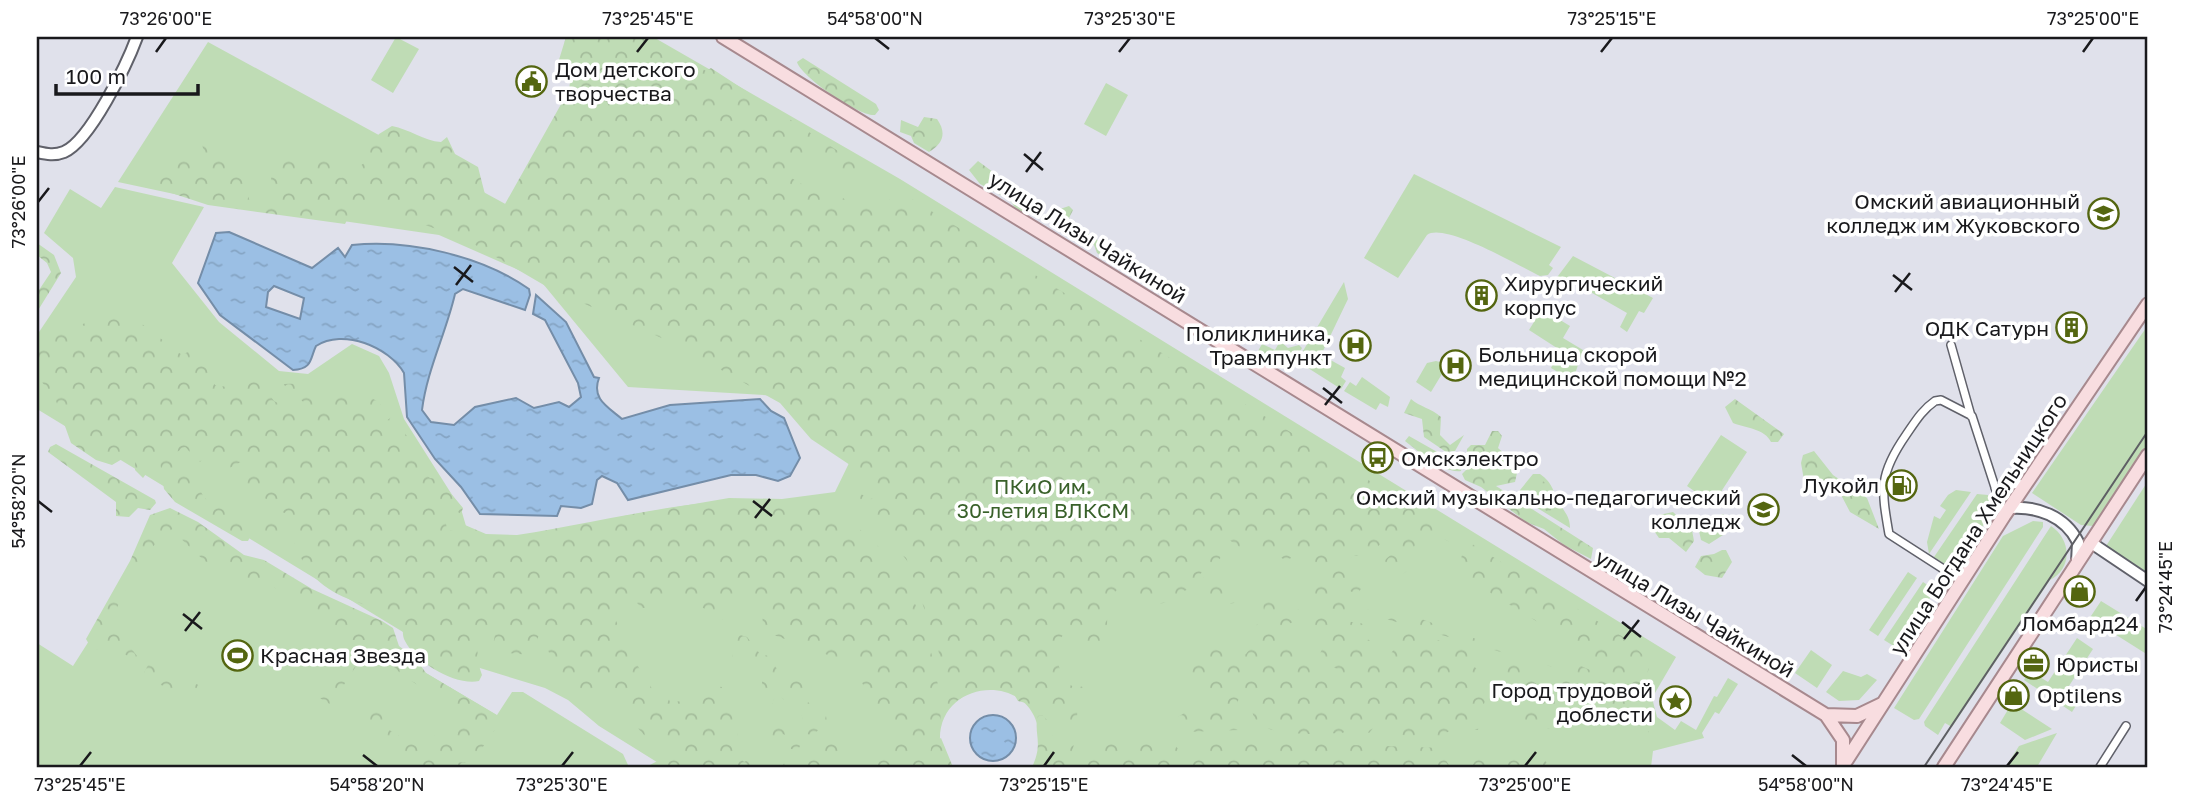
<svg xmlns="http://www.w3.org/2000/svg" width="2185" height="804" font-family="'Golos Text',sans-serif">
<defs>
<pattern id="forest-crowns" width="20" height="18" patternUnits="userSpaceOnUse" patternTransform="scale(1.75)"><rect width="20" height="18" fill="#bfdcb5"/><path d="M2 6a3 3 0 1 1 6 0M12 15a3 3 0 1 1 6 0" fill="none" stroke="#a4bc9b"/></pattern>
<pattern id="water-ripples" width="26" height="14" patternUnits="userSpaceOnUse" patternTransform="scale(1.75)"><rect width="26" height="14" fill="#9bbfe4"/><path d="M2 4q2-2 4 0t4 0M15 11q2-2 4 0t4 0" fill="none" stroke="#85a4c3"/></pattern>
</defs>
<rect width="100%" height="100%" fill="#e0e1eb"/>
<path fill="#bfdcb5" d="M396,37L419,49L393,93L371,80Z
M655,38L900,179L1676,657L1652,698L1657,717L1675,730L1681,721L1696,730L1714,696L1717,697L1728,678L1738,684L1719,714L1715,712L1702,733L1704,738L1653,751L1651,767H1036C1062,669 937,669 940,741C940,749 945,760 948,767H652L660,764L599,726L568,700L545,688L444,657L37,409V335L76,277L73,258L44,233L70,189L101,208L115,187L204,207L172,263L219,322L279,371L308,374L352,344L379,356L389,373L404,419L461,509L466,526L485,535L517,536L560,532L624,516L729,498L782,499L835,492L850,461L781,396L628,387L539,279L439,235L207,201L118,182L208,42L542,224Z
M1106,83L1128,95L1106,136L1084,124Z
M1414,174L1561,247L1549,265L1553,268L1548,275L1540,276C1519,266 1444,222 1427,235L1398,278L1364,258Z
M1573,256L1653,298L1644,313L1639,311L1627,332L1620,327L1627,313L1573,282L1555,280Z
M1344,282L1348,299L1323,351L1325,357L1345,368L1341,377L1346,381L1341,389L1297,361Z
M1542,309L1570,326L1563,338L1583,350L1574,377L1568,378L1551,368L1560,350L1529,330Z
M2148,325V445L2093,526L2081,525L2032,493Z
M1436,361L1448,364L1431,392L1416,382L1427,363Z
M1362,377L1390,397L1388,407L1380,403L1376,410L1344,391L1350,382L1356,386Z
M1721,435L1747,452L1713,504L1687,486Z
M1533,474H1540C1553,483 1552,490 1559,502C1564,512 1570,516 1570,528L1516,495Z
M2148,481V573L2106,546Z
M1956,490L1971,492L1929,554L1927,542L1934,516L1940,519L1946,510L1940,506L1948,495Z
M1977,494L1988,495L1992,512L1958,564L1946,565L1934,557Z
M166,520L497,715L512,692H523L623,754L628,765L37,767V643L73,666Z
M2033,521L2043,522V527L1919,719L1914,720L1894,708L2003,536Z
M2051,526C2072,540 2072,569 2050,580L1952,727L1945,723L1938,735L1925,726L1924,722Z
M1908,572L1917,578L1878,636L1869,630Z
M1923,582L1935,590L1897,648L1884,640Z
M2101,601L2148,630V655L2102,626L2095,636L2067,618L2069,615L2085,625Z
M2077,638L2093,649L2067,689L2081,698L2072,712L2024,680L2030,671L2048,682Z
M1811,650L1832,665L1817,688L1795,673Z
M1843,671L1861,677L1867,674L1877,680L1859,700L1839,701L1826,692Z
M2012,703L2052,729L2025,740L2000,723Z
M2057,733L2037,767L2007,765L2019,746Z"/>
<path fill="url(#forest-crowns)" d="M566,37H651L706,71L711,68L867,170L868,174C844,188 825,138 787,171C795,187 815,187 830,192C841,196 851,203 860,208L882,204L902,193L1628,640L1650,662L1644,690L1632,694L1562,670L1555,664V660L1561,657L1599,674L1603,669L1601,661L1458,573L1463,550L1429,530L1422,533L1407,560L1408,570L1398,578L1374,570L1397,549L1394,542L1384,541L1367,556H1352L1347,564L1362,573L1365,582L1359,592H1352L1315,571L1304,554L1285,560L1275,554L1266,558L1242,549L1228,539L1222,543L1220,559L1202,571L1200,576L1238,597L1234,603L1218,606L1194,591L1186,590C1154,615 1152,600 1118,589C1101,603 1111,634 1104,652L1093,653L1082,647L1084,631L1076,624C1048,640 1053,669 1074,688L1085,686L1088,690L1086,697L1078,703L1076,731L1030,704L1018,701L1012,691C977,682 976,688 948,707L938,648L908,562L888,536L847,502L845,489L850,488L870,499L895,495L811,439L780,403L675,344L549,288L467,240L358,201L348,199L345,208L350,214L345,224L208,205L150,186L158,169L168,159L180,158L195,164L206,157L200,139L204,135L212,140L213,149L225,157H243C246,172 243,188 250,201H263C275,190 267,172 279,155H289L298,161L325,152L332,162V171L341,178L369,160V147L379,134L392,126C409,129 424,141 441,142L447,137L455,154L478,167L488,206L505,204L569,90L570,82L558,63Z
M803,58L876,104L879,110L875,115C860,117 801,77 797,62Z
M924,117L937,119C947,133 943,144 929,152L914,143L911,136L900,132L901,120L918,127Z
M978,161L1028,198L1031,202V209L1027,212L1017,211L1010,200L980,184L969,170Z
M1069,206L1073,210L1069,218L1071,223L1118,253L1119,258L1107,260L1097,253L1094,245C1075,243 1068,239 1057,220L1060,209Z
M37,243L54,255L61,273L37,312V293L51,272L47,263L37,255Z
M109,313L133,317L182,355L199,346L206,348L205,365L215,385L227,387L252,372L267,383L266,390L274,401L299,415L309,407L283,384L313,383L315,390L321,393L348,387C361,396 372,394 383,407L375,423L379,425L392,417L421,454L420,470L430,478L439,479L463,508L461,514L449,506L444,513L447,529L452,531L465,525L486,534L517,535C612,521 732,485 827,506L828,515H843C865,534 892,555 905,582C925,620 944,686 940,729C927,732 913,744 915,758L924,762L929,759L932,743L941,738L953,767H858L862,760L874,754L886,757L896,734L891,719C871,707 857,679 856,656L848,654L836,658L763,631L762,606L752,596L736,604L722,620C709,610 692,600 675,601C664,601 654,608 642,608L635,601L615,618L619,628L635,644L633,658L654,692L665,690L670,702L684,701L687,713H695L697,708L692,700L695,691L714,686L730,688C740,705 739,732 735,751L744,762L750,759L751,752L762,756L769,767H646L671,754L676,743L664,740L652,743C647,738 641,732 637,727C631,716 632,707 622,698C615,692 610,695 601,694C565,690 547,667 546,632L539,635L531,655L508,653L493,645L495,635L489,626C474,639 476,658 482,675L479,681C456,686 416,663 405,641C402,636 403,630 403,624C382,605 352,605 329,589C303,573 292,542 287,514L280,511L277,538L270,541L261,537C253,513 267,519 272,503L245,485L233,483V474L254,466L255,454L228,469L214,454L207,455L200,462L185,447L177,452L183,462C202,468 194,478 201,492C207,506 227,507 237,516C243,521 247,528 252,533L248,541H242L175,502L164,489L160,462L156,460L143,478L135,470V458L129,455L112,465L96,460L71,443L55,398L41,381L37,382V353L59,334Z
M1280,341L1288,348L1299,345L1302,348L1296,358L1278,363L1258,351L1262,344L1275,350Z
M1411,399C1420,407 1431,408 1441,417L1440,435L1450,445L1464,435L1455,451L1446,452L1424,437L1422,419L1404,413Z
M1735,399L1784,434L1778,442H1771C1765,429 1746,428 1733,423L1725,407Z
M1492,431H1498L1502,436L1498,448L1509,458L1517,473L1515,482L1496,486L1593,548L1591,559L1564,545L1544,529L1526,522L1481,487L1465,480L1462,474L1467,469V449L1471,445H1485Z
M1409,436L1462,466L1461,471C1444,474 1418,451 1405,441Z
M56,444L155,500L156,503L150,510L138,508L129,517L116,516V502L48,452L50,447Z
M1814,451L1833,475L1867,498L1879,529L1850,512L1839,491L1829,486H1812L1804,480L1801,463L1803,455Z
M1535,477L1546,483V491H1553L1554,504L1549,513L1543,508L1544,500L1536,505L1524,488Z
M170,508L198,522L244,555L264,560L312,589L382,621L393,628L399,646L416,659L426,673L498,716V725L478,754L470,755L471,743L466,737L462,738V748L454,763L465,762L468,767H427L347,715L356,709L364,712L368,708H378L390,717L386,728L421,749C444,728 429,735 458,734L456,725L461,721L474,726L475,721L402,675L367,640H349L268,583L262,586C243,579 232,557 206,562C200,557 176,535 173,529C153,536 115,603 112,624L137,656L135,659C129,657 123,653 118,651C104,648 94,655 86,639L130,561L150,515Z
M1673,512L1692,530L1694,541L1686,552L1669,538H1659L1652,528L1659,515Z
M1723,514L1728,519L1719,533L1723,535L1709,544L1701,540L1699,531L1703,524Z
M1722,550H1726L1732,562L1722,578L1705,575L1695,567L1701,556L1714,554Z
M1317,582C1334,585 1334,597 1349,604C1366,611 1387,613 1405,613L1553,667L1386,619L1314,605L1306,598V591Z
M1263,599L1326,618L1397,629L1395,634L1363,630L1360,633L1364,639L1375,641L1373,645L1367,647L1364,654L1377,662L1385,661L1408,631L1477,652L1468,660L1469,667L1474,666L1480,673L1481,683L1485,682C1494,694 1486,696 1483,707C1481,714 1480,722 1478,730H1451L1441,736L1393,735L1381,719L1369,733L1351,723L1343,733C1319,733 1244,742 1253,703L1248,696L1241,694L1237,703L1243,711L1244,725L1239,730L1186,732L1178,717L1187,711L1206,710L1210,696L1185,678C1185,661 1192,654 1207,646L1228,654H1246L1255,642L1254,627L1259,623C1294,637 1312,676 1341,693L1350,686C1347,668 1333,669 1321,661L1319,655L1325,644L1309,636L1300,622H1293L1282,627L1264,614Z
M740,635L747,637L760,654L769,656L777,669L788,677L799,674L804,680L803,697L813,707L808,714L826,716L827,722L813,735L806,734L798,750L791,749L788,737L783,734L774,742L768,736L774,726L791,731L803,720L799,705L793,707L777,694L772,702L775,714L768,716L756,698L762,686V672L752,663L740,664L732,657L734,640Z
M353,655L358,663L331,705L315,695L325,680L334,684V674L342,669L343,660Z
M1499,660L1648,705L1649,732L1640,734L1611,722L1614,710C1606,698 1595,698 1581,697C1566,709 1554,743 1535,722L1518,719L1512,697H1501L1495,682Z
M160,663L171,672L174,687L172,690L148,679L144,673L148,665Z
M180,680C194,680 202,686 211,697L208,706L181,695L177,685Z
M1042,715L1048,721L1054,741L1070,734L1075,737L1070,767H1032C1044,743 1033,733 1038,716Z
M833,736L845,741V751L837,761L836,767H782L787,758L794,754L807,759L822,742Z
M1099,738L1171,741L1191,763L1199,759L1207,740L1444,748V757L1450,767H1080L1088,760Z
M1534,755L1544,756L1548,767H1471L1479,756L1507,759Z"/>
<path fill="url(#water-ripples)" stroke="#748da8" stroke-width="2" fill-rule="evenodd" d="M229,232L312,268L338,248L345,257L352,245C409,239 482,256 529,289L530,295L525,310L463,289L455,294C446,333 427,370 422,410L431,422L454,425L475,407L516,398L534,408L559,402L569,407L581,397L578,383L545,320L533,314L536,295L566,322L594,377L599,378C591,399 608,407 622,419L670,405L760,399L771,411L784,418L800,458L790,476L778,481L756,475H731L628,500L617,483L602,476L597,480L592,504L581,508L561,506L557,516L480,514L461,487L435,459L407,417L404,373C389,347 343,328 316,346C310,358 313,369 293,370L220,315L198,283L216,233ZM274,286L304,298L300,319L266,307L268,292Z
M970 738a23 23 0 1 1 46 0a23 23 0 1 1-46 0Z"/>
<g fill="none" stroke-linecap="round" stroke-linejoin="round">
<defs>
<path id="minor" d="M1951,345L1971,416
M1995,488L2025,483
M1962,581L1889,534C1881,488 1879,474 1906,435C1915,422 1922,410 1935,401L1941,400L1972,416L2004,515
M2100,767L2126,726"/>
<path id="secondary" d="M37,152C46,154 54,156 64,152C90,141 127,64 137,37
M2010,508C2037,506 2065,516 2078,542L2077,562
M2090,542L2148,581"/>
<path id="primary" d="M723,37L1826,715L1843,740V766
M1826,715L1857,716L1882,704
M1846,761L2004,516L2148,304
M1944,767L2148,455"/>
</defs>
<use href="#minor" stroke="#60616a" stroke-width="10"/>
<use href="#secondary" stroke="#60616a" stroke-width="14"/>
<use href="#primary" stroke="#a7898e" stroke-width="16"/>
<use href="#minor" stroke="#fff" stroke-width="7"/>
<use href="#secondary" stroke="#fff" stroke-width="10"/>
<use href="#primary" stroke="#f8dde0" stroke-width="12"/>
<path stroke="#5e5f64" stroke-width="2" d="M1924,767L2148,431"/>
</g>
<path fill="none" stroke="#19191c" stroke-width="2.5" d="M875,38L889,49M156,52L166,38M637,52L648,38M1119,52L1130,38M1601,52L1612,38M2083,52L2093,38M1024,154L1043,170M1026,172L1041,152M38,202L49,188M454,267L473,282M1893,275L1912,290M456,285L471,265M1895,292L1910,273M1323,388L1342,403M1325,405L1340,386M38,501L52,512M753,501L772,516M755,518L770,499M2136,601L2146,587M183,614L202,629M1622,622L1641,637M185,631L200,612M1624,639L1639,620M363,755L377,766M1792,755L1806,766M80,766L91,752M562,766L573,752M1044,766L1054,752M1525,766L1536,752M2007,766L2018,752"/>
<defs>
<symbol id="civic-ring" viewBox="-11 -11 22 22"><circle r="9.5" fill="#fff" stroke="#546610" stroke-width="1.5"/><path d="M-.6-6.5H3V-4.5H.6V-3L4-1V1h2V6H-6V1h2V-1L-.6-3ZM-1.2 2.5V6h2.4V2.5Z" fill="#546610"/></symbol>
<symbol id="university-ring" viewBox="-11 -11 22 22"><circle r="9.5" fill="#fff" stroke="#546610" stroke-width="1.5"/><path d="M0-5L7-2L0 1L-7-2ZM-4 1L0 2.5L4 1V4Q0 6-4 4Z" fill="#546610"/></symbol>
<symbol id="building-ring" viewBox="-11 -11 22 22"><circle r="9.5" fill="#fff" stroke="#546610" stroke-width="1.5"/><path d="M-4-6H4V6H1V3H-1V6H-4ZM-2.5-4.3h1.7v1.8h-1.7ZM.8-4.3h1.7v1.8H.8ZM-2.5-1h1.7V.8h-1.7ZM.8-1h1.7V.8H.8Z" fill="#546610"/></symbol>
<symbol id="hospital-ring" viewBox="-11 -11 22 22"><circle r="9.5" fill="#fff" stroke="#546610" stroke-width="1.5"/><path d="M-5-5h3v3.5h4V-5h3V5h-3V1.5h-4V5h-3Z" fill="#546610"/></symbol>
<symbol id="bus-ring" viewBox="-11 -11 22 22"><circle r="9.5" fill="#fff" stroke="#546610" stroke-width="1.5"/><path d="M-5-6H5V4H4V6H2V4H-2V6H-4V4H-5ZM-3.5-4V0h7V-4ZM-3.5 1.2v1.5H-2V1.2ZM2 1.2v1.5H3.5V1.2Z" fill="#546610"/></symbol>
<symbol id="fuel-ring" viewBox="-11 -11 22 22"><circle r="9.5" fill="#fff" stroke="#546610" stroke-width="1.5"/><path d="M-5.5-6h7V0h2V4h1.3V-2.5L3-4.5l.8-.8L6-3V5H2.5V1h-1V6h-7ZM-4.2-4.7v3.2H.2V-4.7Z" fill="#546610"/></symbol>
<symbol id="shop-ring" viewBox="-11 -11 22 22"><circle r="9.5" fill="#fff" stroke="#546610" stroke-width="1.5"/><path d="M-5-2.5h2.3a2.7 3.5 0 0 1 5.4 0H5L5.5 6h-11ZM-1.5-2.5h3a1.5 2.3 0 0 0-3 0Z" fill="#546610"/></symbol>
<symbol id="stadium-ring" viewBox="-11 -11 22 22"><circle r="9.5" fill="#fff" stroke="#546610" stroke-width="1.5"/><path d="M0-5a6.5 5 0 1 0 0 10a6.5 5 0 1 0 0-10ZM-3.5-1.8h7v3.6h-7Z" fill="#546610"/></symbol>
<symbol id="office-ring" viewBox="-11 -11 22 22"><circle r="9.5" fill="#fff" stroke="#546610" stroke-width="1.5"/><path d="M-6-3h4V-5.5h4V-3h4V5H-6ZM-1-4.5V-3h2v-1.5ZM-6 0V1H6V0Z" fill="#546610"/></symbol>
<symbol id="sight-ring" viewBox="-11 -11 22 22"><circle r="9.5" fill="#fff" stroke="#546610" stroke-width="1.5"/><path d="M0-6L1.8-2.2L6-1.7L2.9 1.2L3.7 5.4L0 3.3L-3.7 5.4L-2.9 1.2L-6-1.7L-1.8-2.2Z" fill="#546610"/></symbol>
</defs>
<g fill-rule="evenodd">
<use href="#civic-ring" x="514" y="64" width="35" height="35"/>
<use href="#university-ring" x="2086" y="196" width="35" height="35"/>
<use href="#building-ring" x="1464" y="278" width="35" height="35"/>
<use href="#building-ring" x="2054" y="310" width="35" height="35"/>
<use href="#hospital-ring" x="1338" y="328" width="35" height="35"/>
<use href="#hospital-ring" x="1438" y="348" width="35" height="35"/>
<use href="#bus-ring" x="1360" y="440" width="35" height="35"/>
<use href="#fuel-ring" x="1884" y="468" width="35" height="35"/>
<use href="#university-ring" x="1746" y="492" width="35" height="35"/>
<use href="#shop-ring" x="2062" y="574" width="35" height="35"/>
<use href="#stadium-ring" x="220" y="638" width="35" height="35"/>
<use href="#office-ring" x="2016" y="646" width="35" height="35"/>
<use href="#shop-ring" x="1996" y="678" width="35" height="35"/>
<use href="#sight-ring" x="1658" y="684" width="35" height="35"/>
</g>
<g text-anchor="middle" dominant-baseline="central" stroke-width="7" stroke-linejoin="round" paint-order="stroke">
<g font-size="21" fill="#19191c" stroke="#fff" text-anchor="start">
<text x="555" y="69">Дом детского<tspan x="555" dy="24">творчества</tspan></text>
<text x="2080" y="201" text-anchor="end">Омский авиационный<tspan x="2080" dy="24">колледж им Жуковского</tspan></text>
<text x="1504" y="283">Хирургический<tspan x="1504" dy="24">корпус</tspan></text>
<text x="2049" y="328" text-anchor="end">ОДК Сатурн</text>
<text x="1332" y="333" text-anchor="end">Поликлиника,<tspan x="1332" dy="24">Травмпункт</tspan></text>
<text x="1478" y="354">Больница скорой<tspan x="1478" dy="24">медицинской помощи №2</tspan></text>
<text x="1401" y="458">Омскэлектро</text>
<text x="1879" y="485" text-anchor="end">Лукойл</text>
<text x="1741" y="497" text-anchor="end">Омский музыкально-педагогический<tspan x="1741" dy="24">колледж</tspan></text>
<text x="2080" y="623" text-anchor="middle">Ломбард24</text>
<text x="260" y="655">Красная Звезда</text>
<text x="2056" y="664">Юристы</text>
<text x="1653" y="690" text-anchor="end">Город трудовой<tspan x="1653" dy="24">доблести</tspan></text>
<text x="2037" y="695">Optilens</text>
</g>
<g font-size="21" fill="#19191c" stroke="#fff">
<text transform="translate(1088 237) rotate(32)">улица Лизы Чайкиной</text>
<text transform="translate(1978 524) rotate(-57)">улица Богдана Хмельницкого</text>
<text transform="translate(1695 613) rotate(31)">улица Лизы Чайкиной</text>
</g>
<g font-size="21" fill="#39612a" stroke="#fff">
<text x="1043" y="486">ПКиО им.<tspan x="1043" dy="24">30-летия ВЛКСМ</tspan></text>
</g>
</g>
<rect width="2185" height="804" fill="none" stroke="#ffffff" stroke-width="77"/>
<path d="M56 84v10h142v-10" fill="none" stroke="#19191c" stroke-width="3.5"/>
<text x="66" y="84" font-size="21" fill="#19191c" stroke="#ffffff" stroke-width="5" paint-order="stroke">100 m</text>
<rect x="38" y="38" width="2108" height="728" fill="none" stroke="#19191c" stroke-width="2.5"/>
<g font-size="18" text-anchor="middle" fill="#19191c">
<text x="166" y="25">73°26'00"E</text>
<text x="648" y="25">73°25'45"E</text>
<text x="875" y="25">54°58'00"N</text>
<text x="1130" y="25">73°25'30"E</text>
<text x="1612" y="25">73°25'15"E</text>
<text x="2093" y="25">73°25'00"E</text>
<text transform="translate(19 202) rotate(-90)" y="6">73°26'00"E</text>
<text transform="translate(19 501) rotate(-90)" y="6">54°58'20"N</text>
<text transform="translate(2166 587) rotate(-90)" y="6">73°24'45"E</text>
<text x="80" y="791">73°25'45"E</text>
<text x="377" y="791">54°58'20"N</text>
<text x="562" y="791">73°25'30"E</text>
<text x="1044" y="791">73°25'15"E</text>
<text x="1525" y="791">73°25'00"E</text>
<text x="1806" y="791">54°58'00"N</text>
<text x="2007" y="791">73°24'45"E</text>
</g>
</svg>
